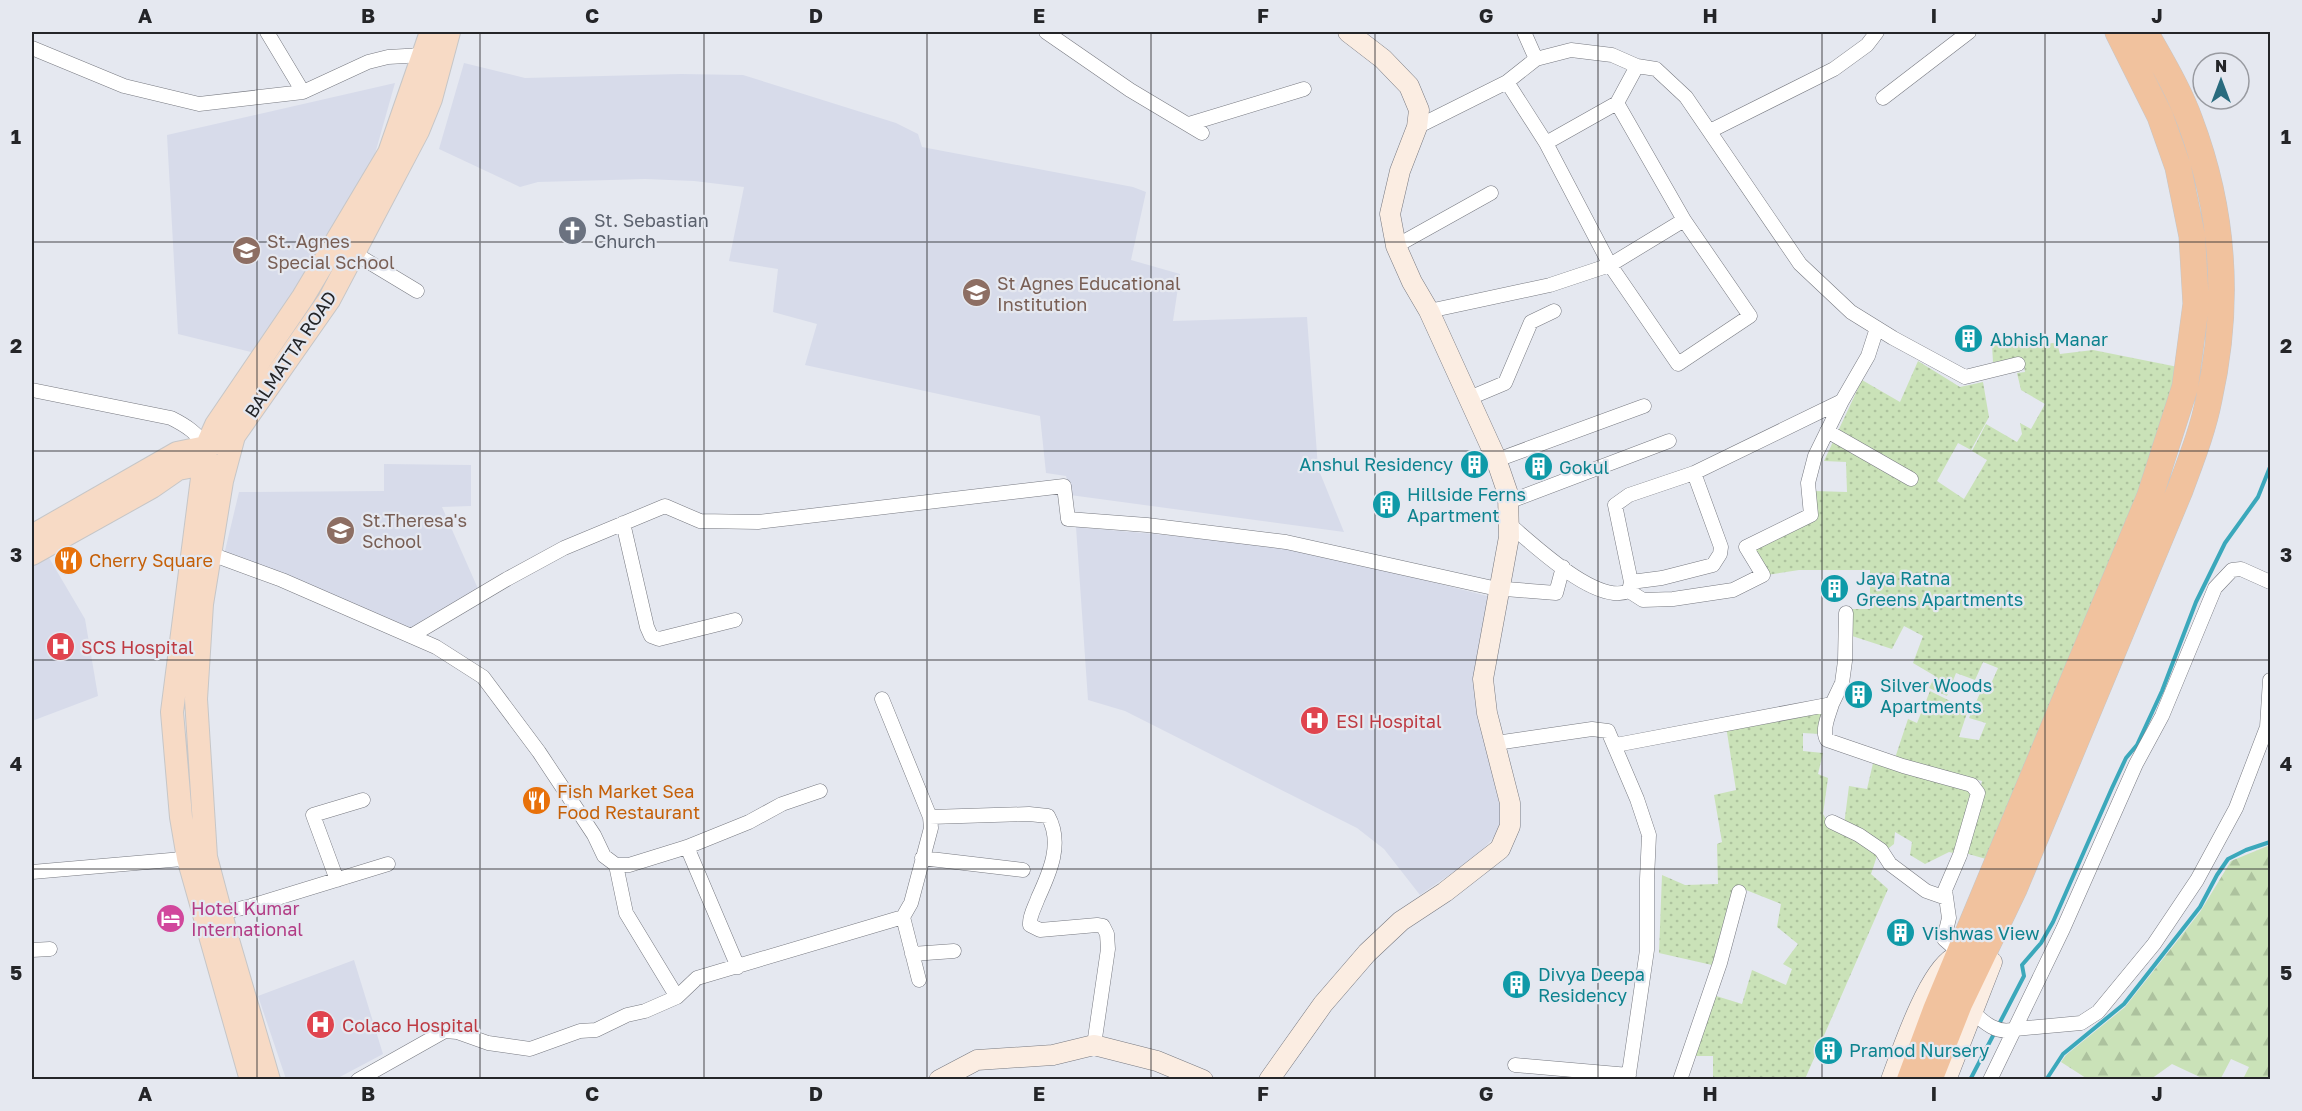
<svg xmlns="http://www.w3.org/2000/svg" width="2302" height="1111" font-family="'Golos Text',sans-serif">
<defs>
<pattern id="grass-dots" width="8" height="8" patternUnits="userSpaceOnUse" patternTransform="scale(1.5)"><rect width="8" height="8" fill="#cae2b8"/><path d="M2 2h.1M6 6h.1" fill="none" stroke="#adc29e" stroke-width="1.8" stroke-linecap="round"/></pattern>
<pattern id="forest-firs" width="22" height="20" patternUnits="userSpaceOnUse" patternTransform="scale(1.5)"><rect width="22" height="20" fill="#cae2b8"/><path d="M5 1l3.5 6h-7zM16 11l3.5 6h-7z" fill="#adc29e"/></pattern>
</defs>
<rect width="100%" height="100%" fill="#e5e8f0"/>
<path fill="#d7dbea" d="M464,63L525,78L681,74L743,75L896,123L918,134L922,147L1133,187L1146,192L1131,260L1180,274L1173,321L1307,317L1318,468L1344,532L1070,495L1066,476L1046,473L1040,416L805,365L817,324L773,312L778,269L729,261L744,187L694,181L645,179L538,182L520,187L439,149Z
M395,83L371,168L255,353L178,334L167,135Z
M384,464L471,465V506L442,507L479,591L411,632L224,555L239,492L384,491Z
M1076,527L1264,544L1393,572L1491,597L1481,649L1502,800V828L1478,855L1420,895L1384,849L1357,828L1125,711L1088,700Z
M48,556L85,619L98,696L32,721V565Z
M354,960L383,1054L336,1079H286L258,996Z"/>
<path fill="url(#grass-dots)" d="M2057,343L2060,354L2093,350L2178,367L2150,467L1986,859L1965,853L1982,781L1895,758L1908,719L1917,723L1930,691L1968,710L1959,737L1979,740L1986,723L1969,718L1984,684L1990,686L1998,668L1983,662L1975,680L1956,673L1947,696L1929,688L1935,676L1913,663L1923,636L1904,626L1892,649L1849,635L1850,609H1870V570H1799L1767,575L1751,548L1814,517V491L1847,492L1846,462L1824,461L1862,380L1900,402L1918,361L1960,387L1983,382L1989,417L1971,450L1958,443L1937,481L1964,499L1987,460L1972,451L1986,424L2017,442L2022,434L2020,423L2031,429L2045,404L2021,390L2017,373L2025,372L2023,360L1993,362L1992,345Z
M1826,709L1820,734L1803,733V751L1823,753L1818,774L1828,778L1823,814L1829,824L1878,853L1871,874L1888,889L1805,1079H1705L1713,1077V1056H1690L1713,995L1742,1004L1752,970L1786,985L1792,969L1783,964L1798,944L1777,927L1781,904L1746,890L1733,888L1712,965L1659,953L1662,875L1685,885L1718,884L1717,844L1722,842L1714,795L1736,790L1726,726Z
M1874,759L1975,792L1958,854L1949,852L1925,864L1910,855L1912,842L1895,832L1894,844L1885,851L1844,825L1849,786L1867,789Z"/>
<path fill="url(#forest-firs)" d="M2270,845V1079H2251L2244,1077L2249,1067L2231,1059L2220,1080L2204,1079L2172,1064L2151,1079L2089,1080L2061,1062L2066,1055L2125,1007L2200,912L2231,861Z"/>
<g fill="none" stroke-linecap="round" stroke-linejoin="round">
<path stroke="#3ba8bb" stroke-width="4" d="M1970,1080L2024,976L2022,965L2041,943L2053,922L2112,788L2126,758L2137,745L2162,691L2196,602L2225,543L2258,497L2270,467
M2046,1080L2063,1054L2124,1004L2200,907L2217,875L2228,859L2246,850L2270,842"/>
<defs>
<path id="street" d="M267,32L303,92L368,62L388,57L423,55
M1046,32L1130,90L1202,133
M1524,32L1536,59
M32,48L124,86L199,104L303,92
M1507,82L1546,143L1610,265L1678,364L1750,316L1684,220L1617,103L1637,66
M1883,98L1969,32
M1189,124L1304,89
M1417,127L1507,82L1536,59L1571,50L1612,55L1637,66L1656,69L1686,97L1800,264L1851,312L1893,338L1965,377L2018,364
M1710,131L1834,69L1867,45L1877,32
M1546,143L1617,103
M1396,246L1491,193
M354,253L417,291
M1429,311L1550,285L1610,265L1684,220
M32,390L171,418C187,426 197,433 206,447
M1467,399L1505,383L1531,322L1554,311
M1827,431L1911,479
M1497,460L1644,406
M1508,502L1669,441
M623,523L647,627L651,636L659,639L735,620
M1509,524C1533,544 1597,606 1629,591L1631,582L1615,505L1629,495L1694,473L1842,401L1868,356L1877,328
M211,554L282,580L436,647L483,677L539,752L594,835L604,856L616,865H629L687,847L749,822L782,804L820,791
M1631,582L1662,578L1713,565L1720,554L1721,547L1694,473
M1629,591L1643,600L1673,599L1733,590L1763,575L1746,547L1811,515L1808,483L1815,456L1842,401
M411,636L507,579L564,548L665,506L700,521L758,522L1064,486L1068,519L1147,525L1286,542L1493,588L1556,593L1563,567
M1832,704C1829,715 1821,730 1827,740L1903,766L1972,785L1978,793L1960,855L1945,890L1949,918L1944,939L1960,953
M1496,743L1592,729L1608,731L1637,799L1649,835L1647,879V950L1628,1080
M1616,745L1832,704L1842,683L1845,661L1846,613
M930,817L1029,814L1048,816C1063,843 1050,872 1038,898C1035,907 1029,916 1030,925L1040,930L1097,925L1103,926L1107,934L1108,949L1094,1045
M1832,822L1859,835L1881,850L1890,864L1926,891L1946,898
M687,847L738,967
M922,858L1023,870
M616,865L626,913L677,997
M32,872L194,858
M337,880L313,815L363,800
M221,913L251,906L388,864
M903,917L919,980
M32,950L50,949
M912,954L954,951
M1972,1011C1984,1023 1998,1035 2015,1029L2081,1023L2098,1012L2154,944L2197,880L2236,808L2267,727L2270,680
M1515,1065L1629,1075
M358,1080L445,1031L457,1032L488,1043L530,1049L580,1031L596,1030L627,1015L645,1011L677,997L697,978L903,917L911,903L931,828L930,817L882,699
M1680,1080L1720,963L1739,892
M1990,1080L2063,929L2136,764L2162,716L2215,588L2232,570L2241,569L2270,582"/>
<path id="secondary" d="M939,1080L977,1060L1053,1055L1094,1045L1157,1061L1203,1080
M1269,1080L1323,1004L1367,953L1401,921L1445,892L1500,849L1510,826V803L1487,713L1483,679L1509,537L1508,494L1495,456L1429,311L1412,282L1396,246L1390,214L1400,171L1417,127L1419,110L1409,86L1383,59L1348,32
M1891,1080C1902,1050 1928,973 1953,958
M1946,1080L1992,962"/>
<path id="primary" d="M234,436L222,481L202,604L196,699L206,857L228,940L269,1080
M32,536L177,453L206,447L234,436L329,300L418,131L431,99L449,32
M32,554L152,487L178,469L194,466H217
M251,1080L188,858L181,817L172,712L206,447L216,425L303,297L389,153L431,32"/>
<path id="highway" d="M1910,1080L1936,1010L2150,496L2185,387L2196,304L2192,236L2178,167L2160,116L2118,32
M1929,1080L1959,1004L2014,889L2180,490C2191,460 2203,430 2209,399C2230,305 2224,211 2190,121C2179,90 2161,61 2145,32"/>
</defs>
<use href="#street" stroke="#777980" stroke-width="15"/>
<use href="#secondary" stroke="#777980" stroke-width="21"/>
<use href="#primary" stroke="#c6c6c7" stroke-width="24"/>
<use href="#highway" stroke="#c6c6c7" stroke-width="27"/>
<use href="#street" stroke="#fff" stroke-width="14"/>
<use href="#secondary" stroke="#fbede2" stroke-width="20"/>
<use href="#primary" stroke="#f7dac5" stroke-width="22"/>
<use href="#highway" stroke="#f1c29e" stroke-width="26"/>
</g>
<path fill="none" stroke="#242528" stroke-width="1.5" stroke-opacity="0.55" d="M257,32V1080M480,32V1080M704,32V1080M927,32V1080M1151,32V1080M1375,32V1080M1598,32V1080M1822,32V1080M2045,32V1080M32,242H2270M32,451H2270M32,660H2270M32,869H2270"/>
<defs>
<symbol id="church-disc" viewBox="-11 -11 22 22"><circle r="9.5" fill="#6b7280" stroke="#e5e8f0"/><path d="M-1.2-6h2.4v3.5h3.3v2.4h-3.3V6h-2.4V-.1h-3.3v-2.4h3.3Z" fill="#fff"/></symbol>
<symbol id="school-disc" viewBox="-11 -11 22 22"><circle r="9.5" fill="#8d6e63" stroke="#e5e8f0"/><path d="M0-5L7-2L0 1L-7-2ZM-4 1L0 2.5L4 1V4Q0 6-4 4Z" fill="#fff"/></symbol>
<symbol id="building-disc" viewBox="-11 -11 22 22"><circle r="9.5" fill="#0f9aa8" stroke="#e5e8f0"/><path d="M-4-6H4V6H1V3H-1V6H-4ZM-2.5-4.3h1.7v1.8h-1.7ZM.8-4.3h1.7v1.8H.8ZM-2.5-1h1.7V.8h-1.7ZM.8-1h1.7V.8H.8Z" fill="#fff"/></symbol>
<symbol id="restaurant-disc" viewBox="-11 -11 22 22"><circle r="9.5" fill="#e8710a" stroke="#e5e8f0"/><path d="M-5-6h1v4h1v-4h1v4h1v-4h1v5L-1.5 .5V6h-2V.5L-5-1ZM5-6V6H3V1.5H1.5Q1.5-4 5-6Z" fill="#fff"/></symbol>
<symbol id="hospital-disc" viewBox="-11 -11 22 22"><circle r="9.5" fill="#e0444e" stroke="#e5e8f0"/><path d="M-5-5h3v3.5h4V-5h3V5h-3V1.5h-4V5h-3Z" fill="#fff"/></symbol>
<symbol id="hotel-disc" viewBox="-11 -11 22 22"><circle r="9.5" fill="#d1479c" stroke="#e5e8f0"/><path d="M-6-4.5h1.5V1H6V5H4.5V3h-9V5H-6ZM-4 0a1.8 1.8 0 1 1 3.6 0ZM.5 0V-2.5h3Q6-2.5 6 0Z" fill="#fff"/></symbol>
</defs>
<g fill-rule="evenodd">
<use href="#church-disc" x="556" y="214" width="33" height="33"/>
<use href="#school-disc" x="230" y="234" width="33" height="33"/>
<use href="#school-disc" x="960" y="276" width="33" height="33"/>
<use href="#building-disc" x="1952" y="322" width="33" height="33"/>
<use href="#building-disc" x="1458" y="448" width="33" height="33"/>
<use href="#building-disc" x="1522" y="450" width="33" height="33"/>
<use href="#building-disc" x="1370" y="488" width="33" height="33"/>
<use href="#school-disc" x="324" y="514" width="33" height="33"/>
<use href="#restaurant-disc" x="52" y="544" width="33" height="33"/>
<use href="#building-disc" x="1818" y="572" width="33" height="33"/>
<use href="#hospital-disc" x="44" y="630" width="33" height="33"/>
<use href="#building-disc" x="1842" y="678" width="33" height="33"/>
<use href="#hospital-disc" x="1298" y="704" width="33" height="33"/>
<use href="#restaurant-disc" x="520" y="784" width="33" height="33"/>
<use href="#hotel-disc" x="154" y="902" width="33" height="33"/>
<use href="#building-disc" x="1884" y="916" width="33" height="33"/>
<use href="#building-disc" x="1500" y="968" width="33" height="33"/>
<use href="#hospital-disc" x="304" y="1008" width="33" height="33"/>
<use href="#building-disc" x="1812" y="1034" width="33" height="33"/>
</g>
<g text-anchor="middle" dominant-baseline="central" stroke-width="4.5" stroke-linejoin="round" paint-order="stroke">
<g font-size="18" fill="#5b616d" stroke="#e5e8f0" text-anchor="start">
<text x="594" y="220">St. Sebastian<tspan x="594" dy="21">Church</tspan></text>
</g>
<g font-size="18" fill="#785e54" stroke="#e5e8f0" text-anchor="start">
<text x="267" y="241">St. Agnes<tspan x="267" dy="21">Special School</tspan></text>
<text x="997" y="283">St Agnes Educational<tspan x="997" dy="21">Institution</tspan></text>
<text x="362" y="520">St.Theresa's<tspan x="362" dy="21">School</tspan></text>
</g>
<g font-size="18" fill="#0d838f" stroke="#e5e8f0" text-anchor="start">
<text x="1990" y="339">Abhish Manar</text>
<text x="1453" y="464" text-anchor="end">Anshul Residency</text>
<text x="1559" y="467">Gokul</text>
<text x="1407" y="494">Hillside Ferns<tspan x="1407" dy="21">Apartment</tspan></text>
<text x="1856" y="578">Jaya Ratna<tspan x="1856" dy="21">Greens Apartments</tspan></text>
<text x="1880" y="685">Silver Woods<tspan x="1880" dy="21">Apartments</tspan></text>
<text x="1922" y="933">Vishwas View</text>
<text x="1538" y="974">Divya Deepa<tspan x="1538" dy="21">Residency</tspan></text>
<text x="1849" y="1050">Pramod Nursery</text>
</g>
<g font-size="18" fill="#242528" stroke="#e5e8f0">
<text transform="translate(290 354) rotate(-56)">BALMATTA ROAD</text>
</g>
<g font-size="18" fill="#c56008" stroke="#e5e8f0" text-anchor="start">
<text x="89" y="560">Cherry Square</text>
<text x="557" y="791">Fish Market Sea<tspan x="557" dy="21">Food Restaurant</tspan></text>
</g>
<g font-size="18" fill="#be3a42" stroke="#e5e8f0" text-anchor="start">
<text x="81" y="647">SCS Hospital</text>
<text x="1336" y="721">ESI Hospital</text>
<text x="342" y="1025">Colaco Hospital</text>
</g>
<g font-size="18" fill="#b23c85" stroke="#e5e8f0" text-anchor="start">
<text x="191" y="908">Hotel Kumar<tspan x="191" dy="21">International</tspan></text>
</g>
</g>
<rect width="2302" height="1111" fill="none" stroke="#e5e8f0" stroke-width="66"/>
<g transform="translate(2221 81)"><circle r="28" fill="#e5e8f0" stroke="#989aa0" stroke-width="1.5"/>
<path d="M0-4.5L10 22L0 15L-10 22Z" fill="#296b7e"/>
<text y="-9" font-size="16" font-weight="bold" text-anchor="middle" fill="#242528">N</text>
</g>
<rect x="33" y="33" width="2236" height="1045" fill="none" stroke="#242528" stroke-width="2"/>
<g font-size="20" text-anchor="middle" font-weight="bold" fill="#242528">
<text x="145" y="23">A</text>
<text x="368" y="23">B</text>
<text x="592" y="23">C</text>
<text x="816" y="23">D</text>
<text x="1039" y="23">E</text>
<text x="1263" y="23">F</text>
<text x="1486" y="23">G</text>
<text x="1710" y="23">H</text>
<text x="1934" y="23">I</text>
<text x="2157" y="23">J</text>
<text x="16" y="144">1</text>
<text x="2286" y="144">1</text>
<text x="16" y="353">2</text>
<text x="2286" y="353">2</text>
<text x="16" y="562">3</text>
<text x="2286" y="562">3</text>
<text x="16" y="771">4</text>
<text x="2286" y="771">4</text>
<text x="16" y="980">5</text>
<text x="2286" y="980">5</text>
<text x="145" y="1101">A</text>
<text x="368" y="1101">B</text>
<text x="592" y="1101">C</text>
<text x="816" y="1101">D</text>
<text x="1039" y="1101">E</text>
<text x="1263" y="1101">F</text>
<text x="1486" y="1101">G</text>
<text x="1710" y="1101">H</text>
<text x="1934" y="1101">I</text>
<text x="2157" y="1101">J</text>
</g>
</svg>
